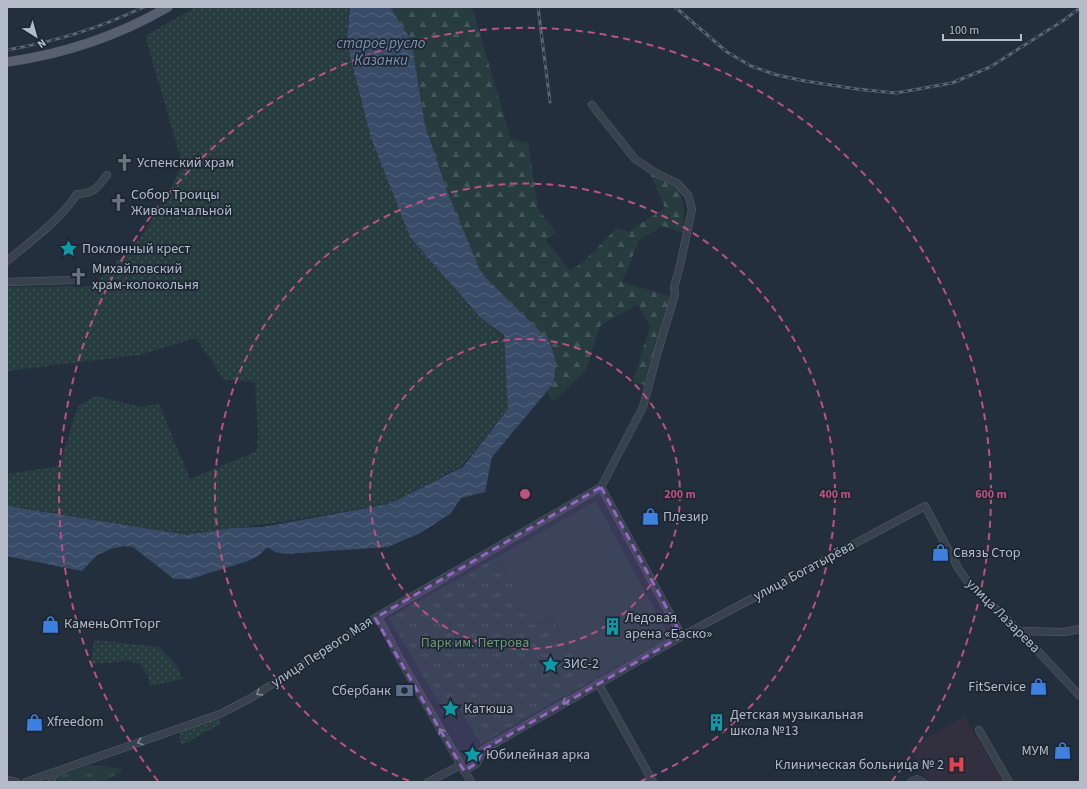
<svg xmlns="http://www.w3.org/2000/svg" width="1087" height="789" font-family="'Source Sans 3',sans-serif">
<defs>
<pattern id="grass-dots" width="8" height="8" patternUnits="userSpaceOnUse"><rect width="8" height="8" fill="#263c3f"/><path d="M2 2h.1M6 6h.1" fill="none" stroke="#435659" stroke-width="1.8" stroke-linecap="round"/></pattern>
<pattern id="forest-firs" width="22" height="20" patternUnits="userSpaceOnUse"><rect width="22" height="20" fill="#263c3f"/><path d="M5 1l3.5 6h-7zM16 11l3.5 6h-7z" fill="#435659"/></pattern>
<pattern id="park-tufts" width="24" height="20" patternUnits="userSpaceOnUse"><rect width="24" height="20" fill="#263c3f"/><path d="M3 7l-1-3M5 7V3M7 7l1-3M15 17l-1-3M17 17v-4M19 17l1-3" fill="none" stroke="#435659"/></pattern>
<pattern id="water-waves" width="16" height="10" patternUnits="userSpaceOnUse"><rect width="16" height="10" fill="#394c67"/><path d="M0 5q4-4 8 0t8 0" fill="none" stroke="#53647b"/></pattern>
</defs>
<rect width="100%" height="100%" fill="#242f3e"/>
<path fill="#32303f" d="M964,716L1004,782H930L910,748Z"/>
<path fill="url(#grass-dots)" d="M196,7H350L347,44L371,138L410,237L503,336L509,408L462,466L389,504L268,524L231,528L187,535L7,506V489L9,474L59,466L78,406L96,396L141,407L159,404L190,479L257,451L258,434L255,382L224,380L196,338L139,355L7,371V287L93,286L141,237L171,189L182,163L145,36Z
M94,640L159,647L178,667L182,679L150,686L148,676L139,663L129,661L91,664Z
M217,717L221,724L182,745L179,739L180,733L184,729Z"/>
<path fill="url(#forest-firs)" d="M390,7H472L511,139L528,143L538,209L556,232L546,240L570,271L583,262L617,228L628,232L665,208L650,174C657,176 666,178 671,183C686,194 685,216 682,233L663,226L639,240L622,282L670,296L645,385L633,382L650,326L638,304L600,326L586,370L553,402L547,392L553,384V350L548,339L488,280L480,270L447,191L425,124L411,40Z"/>
<path fill="url(#park-tufts)" d="M497,557L535,625L551,617L588,683L481,744L455,702L442,709L389,618Z
M89,765L122,769V771L103,782H58V778L60,775Z"/>
<path fill="#263c3f" d="M596,501L670,638L588,683L551,617L535,625L497,557Z"/>
<path fill="url(#water-waves)" d="M350,7H390L411,40L425,125L447,191L480,270L488,280L548,339C556,355 557,367 553,384L492,457L485,492L461,498L451,513L422,532L388,547L285,554L275,552L268,547L258,556L248,561L190,579H174L133,547L124,546L110,549L103,553L98,554L82,571L7,556V506L187,535L231,528L263,527L389,504L463,467L508,409L504,335L480,317L410,237L371,138L347,44Z"/>
<g fill="none" stroke-linecap="round" stroke-linejoin="round">
<defs>
<path id="minor" d="M592,105L635,159L656,173L677,183L688,195L692,209L681,261L674,288L675,294L656,358L643,407L601,487
M7,261C32,240 59,221 77,194C95,193 97,188 107,175
M7,282L73,280
M601,487L682,636
M375,618L381,623L401,661L471,782
M1019,631L1064,632L1080,629
M598,683L653,782
M979,730L1009,782
M464,771L477,763L483,750L682,636L925,506L958,568L968,582L1019,631L1080,696
M7,780L16,782
M26,782L220,714L251,698L375,618L601,487
M51,782L53,777L57,772
M428,782L461,765
M911,782L917,779L923,782"/>
<path id="major" d="M7,62C64,54 118,36 168,7"/>
</defs>
<use href="#minor" stroke="#565f6c" stroke-width="8"/>
<use href="#major" stroke="#414a57" stroke-width="10"/>
<use href="#minor" stroke="#38414e" stroke-width="7"/>
<use href="#major" stroke="#56606e" stroke-width="9"/>
<defs>
<path id="rail" d="M538,7L550,102
M675,7L727,52L751,66L777,75L805,81L857,89L896,93L952,83L990,67L1064,20L1080,8
M7,50C57,41 97,29 144,7"/>
</defs>
<use href="#rail" stroke="#5a6575" stroke-width="3"/>
<use href="#rail" stroke="#1d2633" stroke-width="1.5" stroke-dasharray="4.5" stroke-linecap="butt"/>
</g>
<defs><path id="oneway-chevron" d="M-2-3.5L2.5 0L-2 3.5" fill="none" stroke-width="1.6" stroke-linecap="round" stroke-linejoin="round"/></defs>
<g stroke="#7c8592">
<use href="#oneway-chevron" transform="translate(259 693) rotate(147)"/>
<use href="#oneway-chevron" transform="translate(565 702) rotate(150)"/>
<use href="#oneway-chevron" transform="translate(441 731) rotate(-120)"/>
<use href="#oneway-chevron" transform="translate(140 742) rotate(161)"/>
</g>
<path fill="#9266c3" fill-opacity="0.2" stroke="#9266c3" stroke-width="3" stroke-dasharray="8 5" stroke-linejoin="round" d="M601,487L682,636L483,750L477,763L464,771L375,618Z"/>
<g fill="none" stroke="#bd5182" stroke-width="2" stroke-dasharray="7 5">
<circle cx="525" cy="494" r="155"/>
<path d="M409 781A310 310 0 1 1 641 781"/>
<path d="M158 781A466 466 0 1 1 892 781"/>
</g>
<defs>
<symbol id="church-bare" viewBox="-9 -9 18 18"><path d="M-1.2-6h2.4v3.5h3.3v2.4h-3.3V6h-2.4V-.1h-3.3v-2.4h3.3Z" fill="#6b7280" stroke="#1d2633" stroke-width="2.5" paint-order="stroke"/></symbol>
<symbol id="sight-bare" viewBox="-9 -9 18 18"><path d="M0-6L1.8-2.2L6-1.7L2.9 1.2L3.7 5.4L0 3.3L-3.7 5.4L-2.9 1.2L-6-1.7L-1.8-2.2Z" fill="#0f9aa8" stroke="#1d2633" stroke-width="2.5" paint-order="stroke"/></symbol>
<symbol id="shop-bare" viewBox="-9 -9 18 18"><path d="M-5-2.5h2.3a2.7 3.5 0 0 1 5.4 0H5L5.5 6h-11ZM-1.5-2.5h3a1.5 2.3 0 0 0-3 0Z" fill="#3f7fe0" stroke="#1d2633" stroke-width="2.5" paint-order="stroke"/></symbol>
<symbol id="building-bare" viewBox="-9 -9 18 18"><path d="M-4-6H4V6H1V3H-1V6H-4ZM-2.5-4.3h1.7v1.8h-1.7ZM.8-4.3h1.7v1.8H.8ZM-2.5-1h1.7V.8h-1.7ZM.8-1h1.7V.8H.8Z" fill="#0f9aa8" stroke="#1d2633" stroke-width="2.5" paint-order="stroke"/></symbol>
<symbol id="bank-bare" viewBox="-9 -9 18 18"><path d="M-6-4H6V4H-6ZM0-2.3a2.3 2.3 0 1 0 0 4.6a2.3 2.3 0 1 0 0-4.6Z" fill="#5c6f8a" stroke="#1d2633" stroke-width="2.5" paint-order="stroke"/></symbol>
<symbol id="hospital-bare" viewBox="-9 -9 18 18"><path d="M-5-5h3v3.5h4V-5h3V5h-3V1.5h-4V5h-3Z" fill="#e0444e" stroke="#1d2633" stroke-width="2.5" paint-order="stroke"/></symbol>
</defs>
<g fill-rule="evenodd">
<use href="#church-bare" x="112" y="150" width="25" height="25"/>
<use href="#church-bare" x="106" y="190" width="25" height="25"/>
<use href="#sight-bare" x="56" y="236" width="25" height="25"/>
<use href="#church-bare" x="66" y="264" width="25" height="25"/>
<use href="#shop-bare" x="638" y="504" width="25" height="25"/>
<use href="#shop-bare" x="928" y="540" width="25" height="25"/>
<use href="#shop-bare" x="38" y="612" width="25" height="25"/>
<use href="#building-bare" x="600" y="614" width="25" height="25"/>
<use href="#sight-bare" x="538" y="652" width="25" height="25"/>
<use href="#shop-bare" x="1026" y="674" width="25" height="25"/>
<use href="#bank-bare" x="392" y="678" width="25" height="25"/>
<use href="#sight-bare" x="438" y="696" width="25" height="25"/>
<use href="#shop-bare" x="22" y="710" width="25" height="25"/>
<use href="#building-bare" x="704" y="710" width="25" height="25"/>
<use href="#shop-bare" x="1050" y="738" width="25" height="25"/>
<use href="#sight-bare" x="460" y="742" width="25" height="25"/>
<use href="#hospital-bare" x="944" y="752" width="25" height="25"/>
</g>
<g text-anchor="middle" dominant-baseline="central" stroke-width="3.5" stroke-linejoin="round" paint-order="stroke">
<g font-size="14" fill="#b4bcc9" stroke="#1d2633" text-anchor="start">
<text x="137" y="163">Успенский храм</text>
<text x="131" y="195">Собор Троицы<tspan x="131" dy="16">Живоначальной</tspan></text>
<text x="82" y="249">Поклонный крест</text>
<text x="92" y="269">Михайловский<tspan x="92" dy="16">храм-колокольня</tspan></text>
<text x="663" y="517">Плезир</text>
<text x="953" y="553">Связь Стор</text>
<text x="625" y="618">Ледовая<tspan x="625" dy="16">арена «Баско»</tspan></text>
<text x="64" y="624">КаменьОптТорг</text>
<text x="563" y="664">ЗИС-2</text>
<text x="1026" y="687" text-anchor="end">FitService</text>
<text x="391" y="691" text-anchor="end">Сбербанк</text>
<text x="464" y="709">Катюша</text>
<text x="730" y="715">Детская музыкальная<tspan x="730" dy="16">школа №13</tspan></text>
<text x="47" y="722">Xfreedom</text>
<text x="1049" y="751" text-anchor="end">МУМ</text>
<text x="486" y="755">Юбилейная арка</text>
<text x="944" y="765" text-anchor="end">Клиническая больница № 2</text>
</g>
<g font-size="14" fill="#b4bcc9" stroke="#1d2633">
<text transform="translate(804 571) rotate(-28)">улица Богатырёва</text>
<text transform="translate(1003 616) rotate(45)">улица Лазарева</text>
<text transform="translate(322 652) rotate(-33)">улица Первого Мая</text>
</g>
<g font-size="14" fill="#6b9a76" stroke="#1d2633">
<text x="475" y="643">Парк им. Петрова</text>
</g>
<g font-size="15" font-style="italic" fill="#7c92b1" stroke="#1d2633">
<text x="381" y="43">старое русло<tspan x="381" dy="17">Казанки</tspan></text>
</g>
</g>
<circle cx="525" cy="494" r="6" fill="#bd5182" stroke="#1d2633" stroke-width="2"/>
<g font-size="12" text-anchor="middle" font-weight="bold" fill="#bd5182" stroke="#1d2633" stroke-width="3.5" stroke-linejoin="round" paint-order="stroke">
<text x="680" y="498">200 m</text>
<text x="835" y="498">400 m</text>
<text x="991" y="498">600 m</text>
</g>
<rect width="1087" height="789" fill="none" stroke="#b4bcc9" stroke-width="16"/>
<g transform="translate(36 36) rotate(143)" stroke="#1d2633" stroke-width="3" paint-order="stroke">
<path d="M0-3L7 15L0 10L-7 15Z" fill="#b4bcc9"/>
<text y="-6" font-size="11" font-weight="bold" text-anchor="middle" fill="#b4bcc9">N</text>
</g>
<path d="M943 34v6h78v-6" fill="none" stroke="#b4bcc9" stroke-width="2"/>
<text x="949" y="34" font-size="12" fill="#b4bcc9" stroke="#1d2633" stroke-width="3" paint-order="stroke">100 m</text>
</svg>
